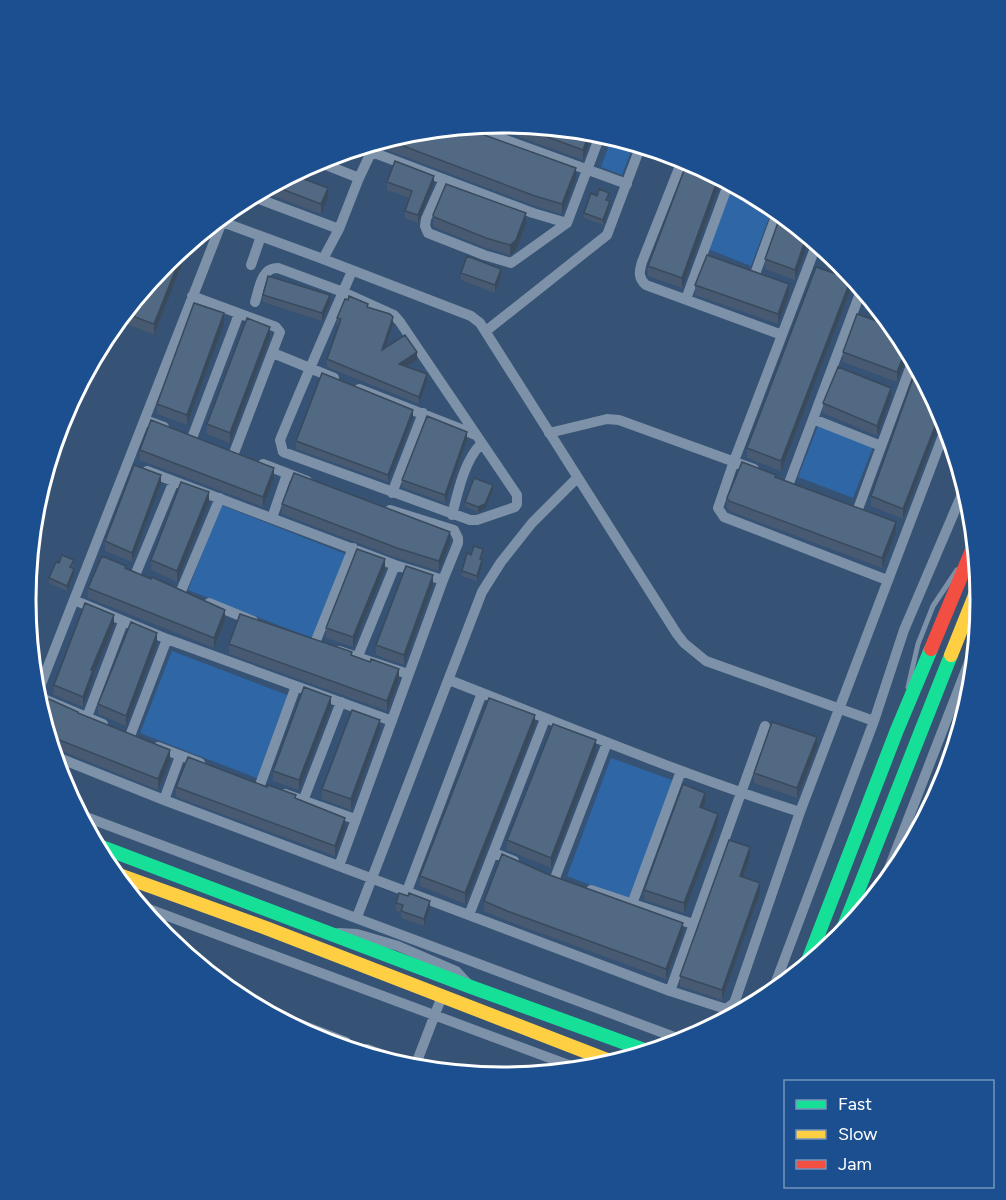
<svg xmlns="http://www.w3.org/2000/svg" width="1006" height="1200" font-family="Figtree,sans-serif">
<rect width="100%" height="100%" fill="#365274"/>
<path fill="#2f66a5" d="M612,137L634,143L622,175L601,167Z
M733,184L773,207L751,266L708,249Z
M868,296L886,317L864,309Z
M818,426L873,447L853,498L798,477Z
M221,505L348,555L314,639L188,590Z
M172,651L290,696L259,779L140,733Z
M611,758L675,781L630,900L567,876Z"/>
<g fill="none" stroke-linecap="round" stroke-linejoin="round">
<path stroke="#7d92a8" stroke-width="5" d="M908,687L918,644L933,606L957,570"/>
<path stroke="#7d92a8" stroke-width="10" d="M467,126L627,184
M372,152L533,213L567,223
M683,158L642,262C639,272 638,278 646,285L782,335
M316,161L359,178
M444,179L426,219L425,226L428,233L484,255L511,263L567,223L601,133
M251,196L339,229
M217,220L323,259L339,229L359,178L376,142
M817,243L734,461L718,508L724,517L887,580
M323,259L471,316L480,323L677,634L684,643L706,661L874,721
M251,265L261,236
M755,274L778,211
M192,296L276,327L280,332L234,453
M686,299L729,182
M255,302C259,290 261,267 278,268L343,292L394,315L400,322L517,495V504L515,507L477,520H470L283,452L280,440C303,383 328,327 352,271
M486,331L607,235L641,145
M273,353L334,378
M359,389L476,435
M813,419L881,446
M145,420L164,427
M549,433L607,419L619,420L754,469
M192,438L239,314
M263,464L307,481
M147,471L395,565L443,580
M789,483L862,288
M392,493L423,413
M858,509L913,360
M452,515C458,492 464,461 481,444
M272,518L287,474
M136,573L174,481
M181,591L220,498
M74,600L167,639L392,721
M209,603L253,621
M315,643L353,548
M339,651L408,674
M358,656L395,565
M449,680C565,725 680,774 800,812
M37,696L103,724
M36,697L225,214
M87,717L123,622
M130,736L167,639
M158,747L200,763
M54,756L164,800L670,991L726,1009L734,1003L736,998L800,812L947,425
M260,785L296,686
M285,794L355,819
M164,800L180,756
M303,801L341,702
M78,814L685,1041
M494,853L514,861
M339,866L443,580L458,543V538L454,530L390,510
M555,878L607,743
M881,889L976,644
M591,890L693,924
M407,891L482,693
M632,904L681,771
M138,905L582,1070
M469,915L545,719
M357,917L482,592L501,562L532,523L577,478
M339,933L357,934L398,946L456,971L469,985
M670,991L765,726
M771,995L874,721L904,630L965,487
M263,1010L346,1042
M367,1049L420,1069
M414,1069L442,996"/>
<path stroke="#16e098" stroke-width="14" d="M94,844L471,987L650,1052
M839,939L951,655
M806,966L897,730L931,649"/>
<path stroke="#ffcf43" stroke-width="14" d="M951,655L979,585
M111,872L266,928L615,1063"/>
<path stroke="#f24e42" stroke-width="14" d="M931,649L975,543"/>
</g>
<path fill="#475a72" d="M503,123L593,131V133L583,160L484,124Z
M410,132L576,178L562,214L535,206L382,148V140Z
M688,160L682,288L648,276V266Z
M311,164V172L308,181L328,198L321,214L260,191Z
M387,182L434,183L418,223L405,218V211L410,198L387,190Z
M597,196L609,198L608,200L610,206L603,225L584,218V213Z
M781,214L810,237L795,280L765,269V259Z
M433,215L526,224L516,250L510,255L486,248L434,227L433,225Z
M187,245V251L154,335L118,320L166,262Z
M824,249L841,263L847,270L823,262V251Z
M461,273L501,276L495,293L461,280Z
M695,285L789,294L778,324L695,295Z
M851,289L781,471L747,458V448Z
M263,295L330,302L322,321L263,302Z
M368,307L393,325L385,348L417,360L406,366L427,381L419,404L327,367V359L339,326L337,325V318Z
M224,324L187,425L157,414V404Z
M900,335L910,354L908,355L897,382L843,362V352Z
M270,337L230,443L207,434V424Z
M916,364L945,419L940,422L903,519L871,506V496L915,372Z
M891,398L877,436L823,413V403Z
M413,418L388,482L296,449V441Z
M467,440L445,503L402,487V480Z
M140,450L274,478L263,507L140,460Z
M776,477L896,532L882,568L729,511L727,508V498Z
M161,484L132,562L105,551V541Z
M493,490L485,509L478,512L465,507V502Z
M209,502L177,582L151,570V560Z
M282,504L450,542L439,571L397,558L282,514Z
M483,554L481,559L482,565L477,581L462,576V571L471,555Z
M59,563L74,565L72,568L74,574L67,591L49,583V578Z
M126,569L225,620L214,648L88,598V588Z
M385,569L353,647L326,638V628Z
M433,585L404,665L376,655V645Z
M114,625L93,676V680L83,707L54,695V685Z
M157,643L126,726L98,714V704Z
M229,644L399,679L387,711L229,654Z
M331,707L299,790L273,781V771Z
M41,713L78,714L170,760L158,790L57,749H52Z
M535,725L465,904L420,886V876Z
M380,730L351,810L322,799V789Z
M817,747L797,798L754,783V773Z
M596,751L551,868L507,850V840Z
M176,787L296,799L345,828L335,856L176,797Z
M705,803L703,808L718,824L684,913L644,900V890Z
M750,857L743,877L760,893L722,1000L680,986V976Z
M408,896L430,908L424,926L401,918V912L396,911V903Z
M484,901L683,933L666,979L507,921L484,911Z"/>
<path fill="#394a5c" d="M590,131H593V133L583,160V150Z
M310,164H311V172L304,189V179Z
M576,168V178L562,214V204Z
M434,176V183L418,223V215Z
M719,176L722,178L682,288V278Z
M328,188V198L321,214V204Z
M610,201V206L603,225V220Z
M526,213V224L516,250L510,255V245Z
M807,235L810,237L795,280V270Z
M187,245V251L154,335V324L185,246Z
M501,269V276L495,293V285Z
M851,279V289L781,471V461Z
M789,284V294L778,324V314Z
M330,295V302L322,321V313Z
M224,313V324L187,425V415Z
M393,317V325L382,357V350Z
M270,327V337L230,443V433Z
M907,347L910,354L908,355L897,382V372Z
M417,352V360L399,371V364Z
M427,374V381L419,404V397Z
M891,388V398L877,436V426Z
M413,410V418L388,482V475Z
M941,411L945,419L940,422L903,519V509Z
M467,432V440L445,503V495Z
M274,468V478L263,507V497Z
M161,475V484L132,562V553Z
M493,485V490L485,509L478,512V507Z
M209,492V502L177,582V571Z
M896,522V532L882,568V558Z
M450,532V542L439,571V561Z
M385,559V569L353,647V637Z
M482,560V565L477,581V576Z
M74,569V574L67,591V586Z
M433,575V585L404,665V655Z
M225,610V620L214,648V638Z
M114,615V625L93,676V680L83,707V697L91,670Z
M157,633V643L126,726V716Z
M399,669V679L387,711V701Z
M331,697V707L299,790V780Z
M535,715V725L465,904V893Z
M380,720V730L351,810V799Z
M817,737V747L797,798V788Z
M596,740V751L551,868V858Z
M170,750V760L158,790V779Z
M705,793V803L700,817V807Z
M718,814V824L684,913V903Z
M345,818V828L335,856V846Z
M750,847V857L740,886V876Z
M760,883V893L722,1000V990Z
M430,901V908L424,926V919Z
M683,923V933L666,979V969Z"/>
<path fill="#526984" stroke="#394a5c" stroke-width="1.5" d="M509,123L590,131L583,150Z
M462,127L576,168L562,204L535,196L385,139L410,132Z
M688,160L719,176L682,278L648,266Z
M395,161L434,176L418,215L405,211L412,191L387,182Z
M310,164L304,179L328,188L321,204L271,185Z
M446,184L526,213L516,240L510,245L486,238L434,217L433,215Z
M599,189L609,193L606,200L610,201L603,220L584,213L591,193L597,196Z
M781,214L807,235L795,270L765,259Z
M185,246L154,324L124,313L166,262Z
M824,249L831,254L823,251Z
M707,255L789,284L778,314L695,285Z
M467,256L501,269L495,285L461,273Z
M816,267L851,279L781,461L747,448Z
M268,276L330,295L322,313L263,295Z
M349,296L368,304L367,307L390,314L393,317L382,350L405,335L417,352L399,364L427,374L419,397L327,359L341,319L337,318L345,299L348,300Z
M194,303L224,313L187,415L157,404Z
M857,314L894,327L900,335L907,347L897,372L843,352Z
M247,318L270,327L230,433L207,424Z
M838,367L891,388L877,426L823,403Z
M917,367L941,411L903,509L871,496Z
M322,373L413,410L388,475L296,441Z
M427,416L467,432L445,495L402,480Z
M151,420L274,468L263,497L140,450Z
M742,462L776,475L775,477L896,522L882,558L729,501L727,498Z
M134,465L161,475L132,553L105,541Z
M294,473L450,532L439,561L397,548L282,504Z
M474,478L493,485L485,504L478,507L465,502Z
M181,482L209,492L177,571L151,560Z
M474,546L483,549L480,559L482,560L477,576L462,571L467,553L471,555Z
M357,549L385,559L353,637L326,628Z
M62,555L74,560L70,567L74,569L67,586L49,578L56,562L59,563Z
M102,556L126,566L125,568L151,579L152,577L225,610L214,638L88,588Z
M406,566L433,575L404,655L376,645Z
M85,603L114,615L91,670H93L83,697L54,685Z
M240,614L352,652L351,655L370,662L371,659L399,669L387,701L229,644Z
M131,622L157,633L126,716L98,704Z
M304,687L331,697L299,780L273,771Z
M489,698L535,715L465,893L420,876Z
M49,699L78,712V713L170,750L158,779L57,739H51L48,738L41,713Z
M352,710L380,720L351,799L322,789Z
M772,722L817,737L797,788L754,773Z
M553,724L596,740L551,858L507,840Z
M188,757L267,787L268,785L296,795L295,798L345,818L335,846L176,787Z
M683,784L705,793L700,807L718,814L684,903L644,890Z
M729,840L750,847L740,876L760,883L722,990L680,976Z
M502,854L547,874L683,923L666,969L507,911L484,901Z
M399,893L408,896L409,893L430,901L424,919L401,911L403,905L396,903Z
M290,1025L333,1042L335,1035L380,1052L377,1058L320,1041Z"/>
<path d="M0 0H1006V1200H0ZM36 600a467 467 0 1 1 934 0a467 467 0 1 1-934 0Z" fill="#1b4f8f" fill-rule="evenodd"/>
<path fill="none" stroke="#fff" stroke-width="3" d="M36 600a467 467 0 1 1 934 0a467 467 0 1 1-934 0Z"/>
<rect x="784" y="1080" width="210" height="108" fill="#1b4f8f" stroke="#7695bc" stroke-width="1.5"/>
<rect x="796" y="1100" width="30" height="9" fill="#16e098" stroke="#7695bc" stroke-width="1.5"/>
<text x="838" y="1110" font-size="18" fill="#ffffff">Fast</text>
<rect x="796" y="1130" width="30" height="9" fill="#ffcf43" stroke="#7695bc" stroke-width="1.5"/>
<text x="838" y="1140" font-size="18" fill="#ffffff">Slow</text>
<rect x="796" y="1160" width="30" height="9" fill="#f24e42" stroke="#7695bc" stroke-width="1.5"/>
<text x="838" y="1170" font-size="18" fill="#ffffff">Jam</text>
</svg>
